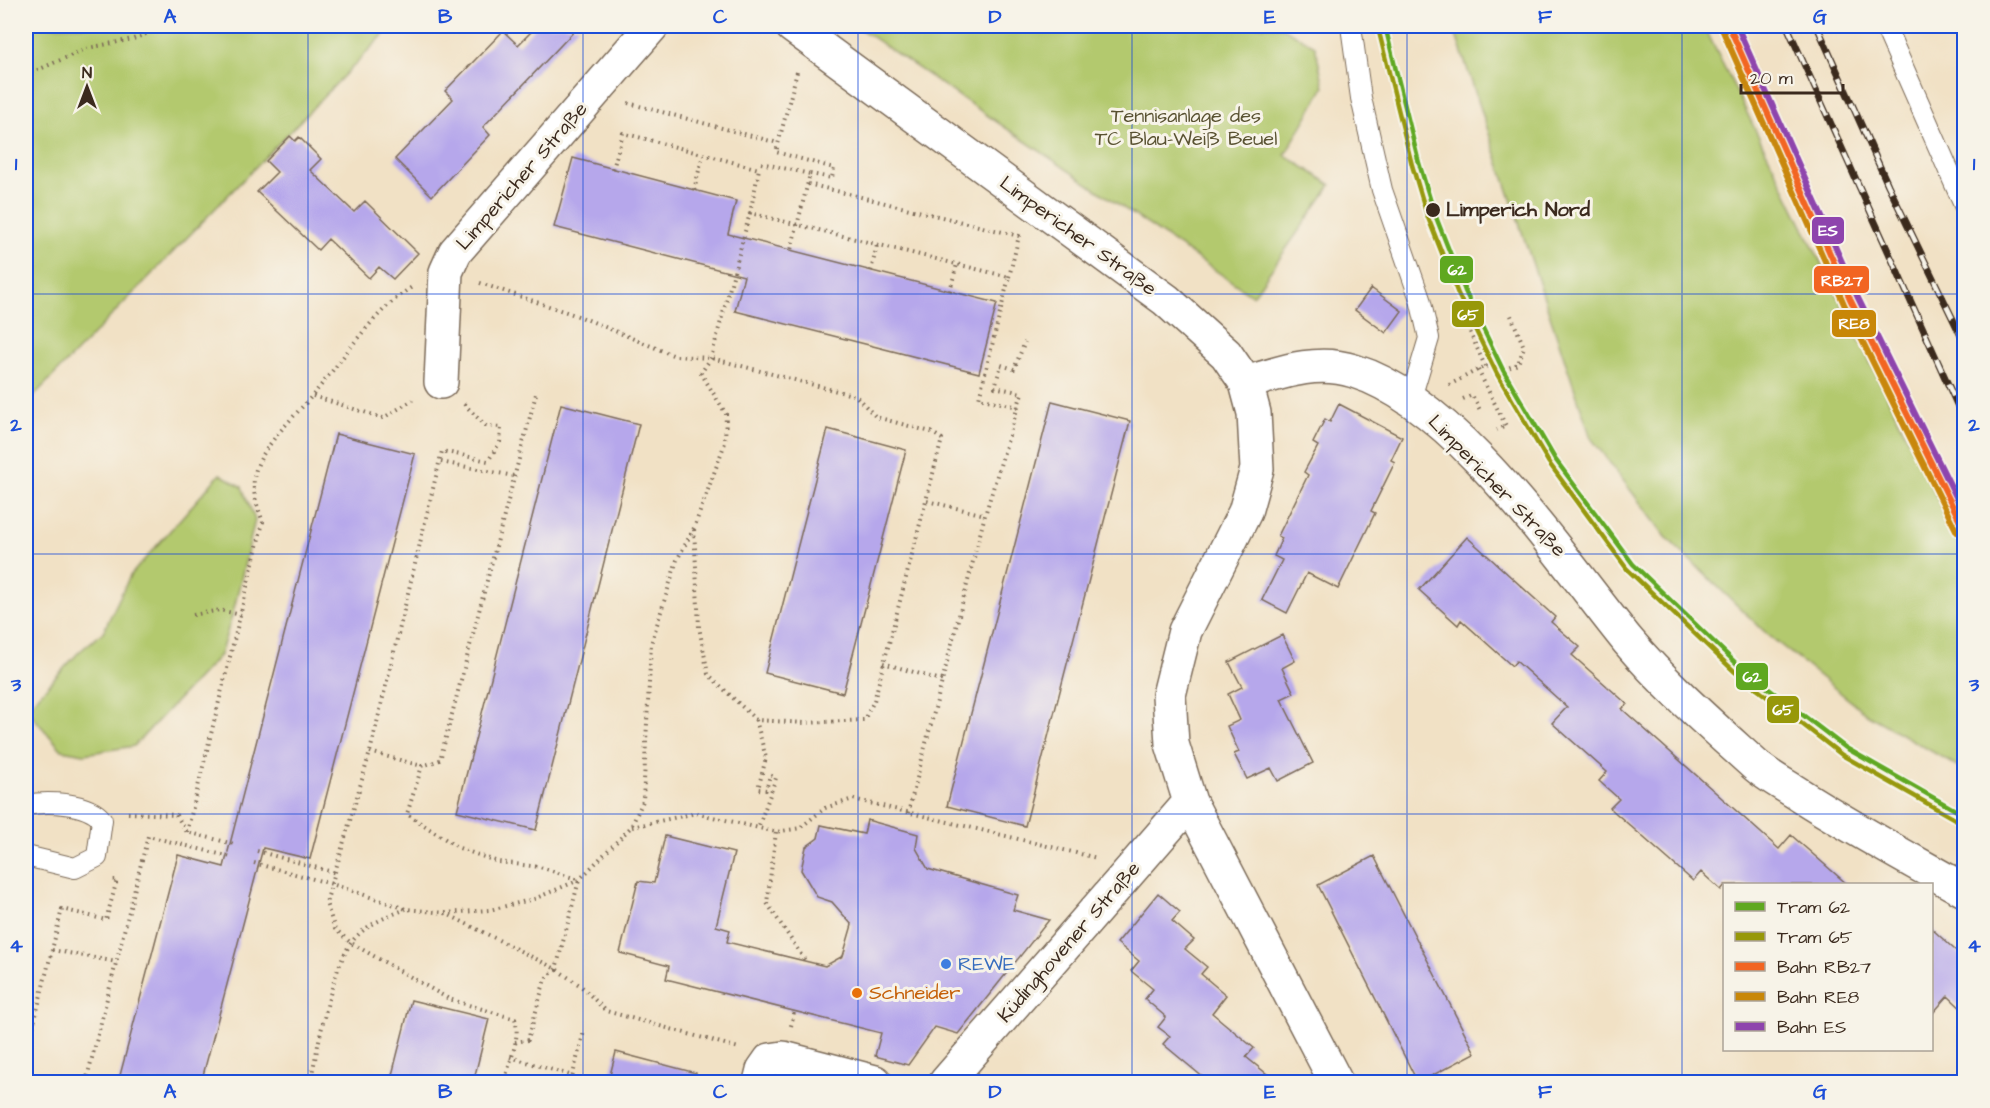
<svg xmlns="http://www.w3.org/2000/svg" width="1990" height="1108" font-family="'Architects Daughter',sans-serif">
<rect width="100%" height="100%" fill="#f7f3e8"/>
<filter id="ink" filterUnits="userSpaceOnUse"><feTurbulence type="fractalNoise" baseFrequency=".0167" numOctaves="2"/><feDisplacementMap in="SourceGraphic" scale="12" xChannelSelector="R" yChannelSelector="G"/><feConvolveMatrix kernelMatrix="1 2 1 2 8 2 1 2 1" color-interpolation-filters="sRGB"/></filter>
<filter id="wash" filterUnits="userSpaceOnUse"><feTurbulence type="fractalNoise" baseFrequency=".008" numOctaves="4" result="noise"/><feDisplacementMap in="SourceGraphic" scale="24" xChannelSelector="R" yChannelSelector="G"/><feGaussianBlur stdDeviation="1.35" result="paint"/><feColorMatrix in="noise" values="0 0 0 0 0 0 0 0 0 0 0 0 0 0 0 0 0 1.4 0 .05"/><feComposite in="paint" operator="in"/></filter>
<g filter="url(#wash)">
<rect width="100%" height="100%" fill="#f1e1c5"/>
<path fill="#b3c96e" stroke="#777a46" stroke-width="1.5" d="M26,26H392L26,404Z
M856,26H1279L1315,46L1324,87L1285,155L1331,185L1253,296Z
M1453,26H1704L1964,552V770L1868,715L1767,634L1666,537L1591,438Z
M220,474L242,487L255,520L233,613L220,655L134,746L84,754L62,750L26,709L79,652L103,632L130,576Z"/>
<g id="blocks">
<path fill="#b6a7eb" d="M537,26H579L483,127L490,135L432,196L395,159L453,99L445,91L503,31L518,45Z
M290,136L295,141L299,137L321,159L310,170L354,212L365,201L418,253L393,279L379,267L369,278L328,239L318,250L257,192L277,172L266,161Z
M573,158L736,201L728,234L997,303L979,373L735,311L744,276L554,227Z
M1371,288L1402,311L1386,333L1355,310Z
M1052,401L1130,421L1025,826L947,806Z
M561,404L639,424L536,830L457,811Z
M1339,404L1402,437L1391,460L1395,462L1371,511L1375,513L1338,589L1307,573L1287,613L1262,600L1282,560L1274,556L1282,538L1278,536L1308,475L1304,472L1318,446L1313,443L1325,419L1330,422Z
M828,429L906,450L843,693L765,673Z
M336,434L415,454L310,859L263,848L201,1083H118L178,855L224,867Z
M1467,537L1555,617L1551,622L1580,647L1572,655L1627,704L1622,709L1779,849L1791,835L1848,885H1725L1721,890L1701,872L1693,881L1610,808L1619,799L1599,781L1607,772L1552,723L1567,707L1516,661L1512,666L1461,620L1458,625L1419,590Z
M1282,635L1295,661L1282,668L1294,693L1281,699L1313,763L1278,781L1271,768L1247,779L1234,754L1239,752L1227,726L1240,720L1228,694L1242,687L1229,662Z
M867,820L918,834L916,848L928,869L1018,895L1013,910L1049,920L958,1034L935,1027L908,1065L875,1056L881,1033L666,979L669,966L620,953L638,881L654,883L665,836L734,853L716,926L730,930L727,942L825,966L843,956L852,925L832,902L817,897L801,870L806,847L818,838L821,825L864,834Z
M1374,856L1475,1053L1418,1083L1318,885Z
M1158,893L1180,912L1172,921L1194,940L1185,949L1207,967L1201,974L1226,995L1212,1013L1254,1048L1246,1057L1278,1083H1210L1163,1044L1170,1036L1158,1027L1166,1017L1145,999L1153,989L1131,971L1139,961L1117,943Z
M1932,929L1965,959V1012L1948,996L1932,1014Z
M411,1000L489,1019L473,1083H390Z
M616,1052L696,1073L695,1083H608Z"/>
</g>
</g>
<g filter="url(#ink)">
<use href="#blocks" fill-opacity="0" stroke="#7b6a58" stroke-width="1.5"/>
<g fill="none" stroke-linecap="round" stroke-linejoin="round">
<defs>
<path id="service" d="M1351,26L1361,98L1382,190L1420,299L1429,338L1411,398
M1885,26L1964,205
M26,805C47,801 88,802 102,820L97,857L75,868L26,856"/>
<path id="minor" d="M792,26L1166,300L1226,354L1246,383L1254,413L1257,469L1245,512L1185,631L1169,695L1172,744L1190,802L1336,1082
M441,382L446,272L455,252L652,26
M1246,383C1282,372 1317,359 1354,371C1458,403 1561,559 1628,641C1665,685 1711,725 1754,764C1767,776 1785,785 1800,795C1853,829 1909,859 1964,890
M760,1082L763,1070L770,1060L783,1058L875,1082
M946,1082L1190,802"/>
</defs>
<use href="#service" stroke="#7b6a58" stroke-width="22"/>
<use href="#minor" stroke="#7b6a58" stroke-width="36"/>
<path stroke="#7b6a58" stroke-width="4" stroke-dasharray="1.5 4.5" stroke-linecap="butt" d="M797,72L776,152L834,168L832,178L810,174
M26,75L88,48L133,39L167,26
M628,103L778,143
M761,163L810,174L791,250
M613,169L623,133L759,169L750,213
M808,184L1019,236L1009,277
M694,190L703,155
M871,271L877,245
M480,283L581,317L675,356L711,358L856,396L876,417L931,432L942,439L874,701L864,720L805,723L756,720L708,674L699,627L694,528
M950,291L957,264
M1470,332L1485,366
M1478,370L1506,426L1497,430
M1449,385L1485,366L1503,370L1518,364L1524,347L1510,313
M313,396L383,418L413,400
M1463,399L1472,395L1481,412
M464,404L486,426L501,427L500,442L488,461L442,451L370,752L326,903L335,929L351,943L449,999L515,1019C521,1037 509,1064 504,1082
M441,462L514,476
M927,501L985,515
M193,615L220,610L241,615
M883,663L944,681
M756,720L766,758L758,789L766,790L770,775L776,778L758,828
M370,752L422,766
M128,813L176,815L187,832L234,844
M908,813L985,515L1022,393L995,387L1001,365L1014,369L1025,342
M632,827L696,813L776,832L800,828L825,808L853,799L1097,858
M187,832L263,522C257,505 251,491 255,473C261,447 296,415 312,396C344,359 370,314 412,287
M776,832L767,903L806,962
M257,851L336,873
M254,863L332,884L406,909L445,913L556,969L581,986L606,1011L739,1048
M445,913L490,910L534,899L579,880L631,827L643,801L651,644L677,560L694,528L725,443L726,414L701,373L711,358L750,213L1009,277L979,398L1018,407
M52,950L117,962
M791,1026L794,1012
M515,1042L528,1040L545,979L556,969L579,880L540,867L498,862L459,848L407,814L422,766L440,760L536,394
M26,1056L62,909L106,920L117,880H113
M510,1057L573,1076
M86,1082L148,836L231,857
M310,1082C319,1045 330,973 351,943C364,925 386,917 406,909
M571,1082L584,1031"/>
<use href="#service" stroke="#fff" stroke-width="20"/>
<use href="#minor" stroke="#fff" stroke-width="33"/>
<defs>
<path id="rail" d="M1787,26L1964,420
M1817,26L1888,185L1964,342"/>
</defs>
<use href="#rail" stroke="#3b2a1e" stroke-width="7"/>
<use href="#rail" stroke="#f7f3e8" stroke-width="4.5" stroke-dasharray="14" stroke-linecap="butt"/>
<defs>
<path id="rail-1" d="M1729,26L1851,301L1964,529"/>
<path id="rail-2" d="M1722,29L1844,304L1957,532"/>
<path id="rail-3" d="M1737,26L1858,298L1964,513"/>
</defs>
<use href="#rail-1" stroke="#f7f3e8" stroke-width="10"/>
<use href="#rail-2" stroke="#f7f3e8" stroke-width="10"/>
<use href="#rail-3" stroke="#f7f3e8" stroke-width="10"/>
<use href="#rail-1" stroke="#f26522" stroke-width="6"/>
<use href="#rail-2" stroke="#c88708" stroke-width="6"/>
<use href="#rail-3" stroke="#8e44ad" stroke-width="6"/>
<defs>
<path id="tram-1" d="M1385,26L1419,163L1434,212L1465,291L1503,370L1555,459L1633,564L1740,667L1846,748L1964,815"/>
<path id="tram-2" d="M1378,28L1412,165L1427,215L1458,294L1497,374L1549,463L1627,569L1735,672L1842,755L1960,822"/>
</defs>
<use href="#tram-1" stroke="#f7f3e8" stroke-width="9"/>
<use href="#tram-2" stroke="#f7f3e8" stroke-width="9"/>
<use href="#tram-1" stroke="#5fa820" stroke-width="4.5"/>
<use href="#tram-2" stroke="#97980a" stroke-width="4.5"/>
</g>
</g>
<path fill="none" stroke="#1d4ed8" stroke-width="1.5" stroke-opacity="0.55" d="M308,26V1082M583,26V1082M858,26V1082M1132,26V1082M1407,26V1082M1682,26V1082M26,294H1964M26,554H1964M26,814H1964"/>
<circle fill="#3b2a1e" stroke="#f7f3e8" stroke-width="2" cx="1433" cy="210" r="8"/>
<circle fill="#3f7fe0" stroke="#f7f3e8" stroke-width="2" cx="946" cy="964" r="6"/>
<circle fill="#e8710a" stroke="#f7f3e8" stroke-width="2" cx="857" cy="993" r="6"/>
<g text-anchor="middle" dominant-baseline="central" stroke-width="6" stroke-linejoin="round" paint-order="stroke">
<g font-size="20" fill="#595232" stroke="#f7f3e8">
<text x="1186" y="116">Tennisanlage des<tspan x="1186" dy="23">TC Blau-Weiß Beuel</tspan></text>
</g>
<g font-size="20" fill="#3b2a1e" stroke="#f7f3e8">
<text transform="translate(522 176) rotate(-49)">Limpericher Straße</text>
<text transform="translate(1078 236) rotate(36)">Limpericher Straße</text>
<text transform="translate(1497 486) rotate(46)">Limpericher Straße</text>
<text transform="translate(1069 942) rotate(-49)">Küdinghovener Straße</text>
</g>
<g font-size="20" font-weight="bold" fill="#3b2a1e" stroke="#f7f3e8" text-anchor="start">
<text x="1446" y="210">Limperich Nord</text>
</g>
<g font-size="20" fill="#366cbe" stroke="#f7f3e8" text-anchor="start">
<text x="958" y="964">REWE</text>
</g>
<g font-size="20" fill="#c56008" stroke="#f7f3e8" text-anchor="start">
<text x="869" y="993">Schneider</text>
</g>
</g>
<g stroke="#f7f3e8" stroke-width="2">
<rect x="1811" y="216" width="34" height="29" rx="6" fill="#8e44ad"/>
<rect x="1439" y="255" width="35" height="29" rx="6" fill="#5fa820"/>
<rect x="1813" y="265" width="57" height="29" rx="6" fill="#f26522"/>
<rect x="1451" y="300" width="34" height="28" rx="6" fill="#97980a"/>
<rect x="1831" y="309" width="46" height="29" rx="6" fill="#c88708"/>
<rect x="1735" y="662" width="34" height="29" rx="6" fill="#5fa820"/>
<rect x="1766" y="695" width="34" height="29" rx="6" fill="#97980a"/>
</g>
<g font-size="16" text-anchor="middle" font-weight="bold" fill="#fff">
<text x="1828" y="236">ES</text>
<text x="1457" y="275">62</text>
<text x="1842" y="286">RB27</text>
<text x="1468" y="320">65</text>
<text x="1854" y="329">RE8</text>
<text x="1752" y="682">62</text>
<text x="1783" y="715">65</text>
</g>
<rect width="1990" height="1108" fill="none" stroke="#f7f3e8" stroke-width="66"/>
<rect x="1723" y="883" width="210" height="168" fill="#f7f3e8" stroke="#aca397" stroke-width="1.5"/>
<rect x="1735" y="902" width="30" height="9" fill="#5fa820" stroke="#aca397" stroke-width="1.5"/>
<text x="1777" y="913" font-size="18" fill="#3b2a1e">Tram 62</text>
<rect x="1735" y="932" width="30" height="9" fill="#97980a" stroke="#aca397" stroke-width="1.5"/>
<text x="1777" y="943" font-size="18" fill="#3b2a1e">Tram 65</text>
<rect x="1735" y="962" width="30" height="9" fill="#f26522" stroke="#aca397" stroke-width="1.5"/>
<text x="1777" y="973" font-size="18" fill="#3b2a1e">Bahn RB27</text>
<rect x="1735" y="992" width="30" height="9" fill="#c88708" stroke="#aca397" stroke-width="1.5"/>
<text x="1777" y="1003" font-size="18" fill="#3b2a1e">Bahn RE8</text>
<rect x="1735" y="1022" width="30" height="9" fill="#8e44ad" stroke="#aca397" stroke-width="1.5"/>
<text x="1777" y="1033" font-size="18" fill="#3b2a1e">Bahn ES</text>
<g transform="translate(87 87)" stroke="#f7f3e8" stroke-width="4.5" paint-order="stroke">
<path d="M0-4.5L10 22L0 15L-10 22Z" fill="#3b2a1e"/>
<text y="-9" font-size="16" font-weight="bold" text-anchor="middle" fill="#3b2a1e">N</text>
</g>
<path d="M1741 84v9h102v-9" fill="none" stroke="#3b2a1e" stroke-width="3"/>
<text x="1750" y="84" font-size="18" fill="#3b2a1e" stroke="#f7f3e8" stroke-width="4.5" paint-order="stroke">20 m</text>
<rect x="33" y="33" width="1924" height="1042" fill="none" stroke="#1d4ed8" stroke-width="2"/>
<g font-size="20" text-anchor="middle" font-weight="bold" fill="#1d4ed8">
<text x="170" y="23">A</text>
<text x="445" y="23">B</text>
<text x="720" y="23">C</text>
<text x="995" y="23">D</text>
<text x="1270" y="23">E</text>
<text x="1545" y="23">F</text>
<text x="1820" y="23">G</text>
<text x="16" y="170">1</text>
<text x="1974" y="170">1</text>
<text x="16" y="431">2</text>
<text x="1974" y="431">2</text>
<text x="16" y="691">3</text>
<text x="1974" y="691">3</text>
<text x="16" y="952">4</text>
<text x="1974" y="952">4</text>
<text x="170" y="1098">A</text>
<text x="445" y="1098">B</text>
<text x="720" y="1098">C</text>
<text x="995" y="1098">D</text>
<text x="1270" y="1098">E</text>
<text x="1545" y="1098">F</text>
<text x="1820" y="1098">G</text>
</g>
</svg>
